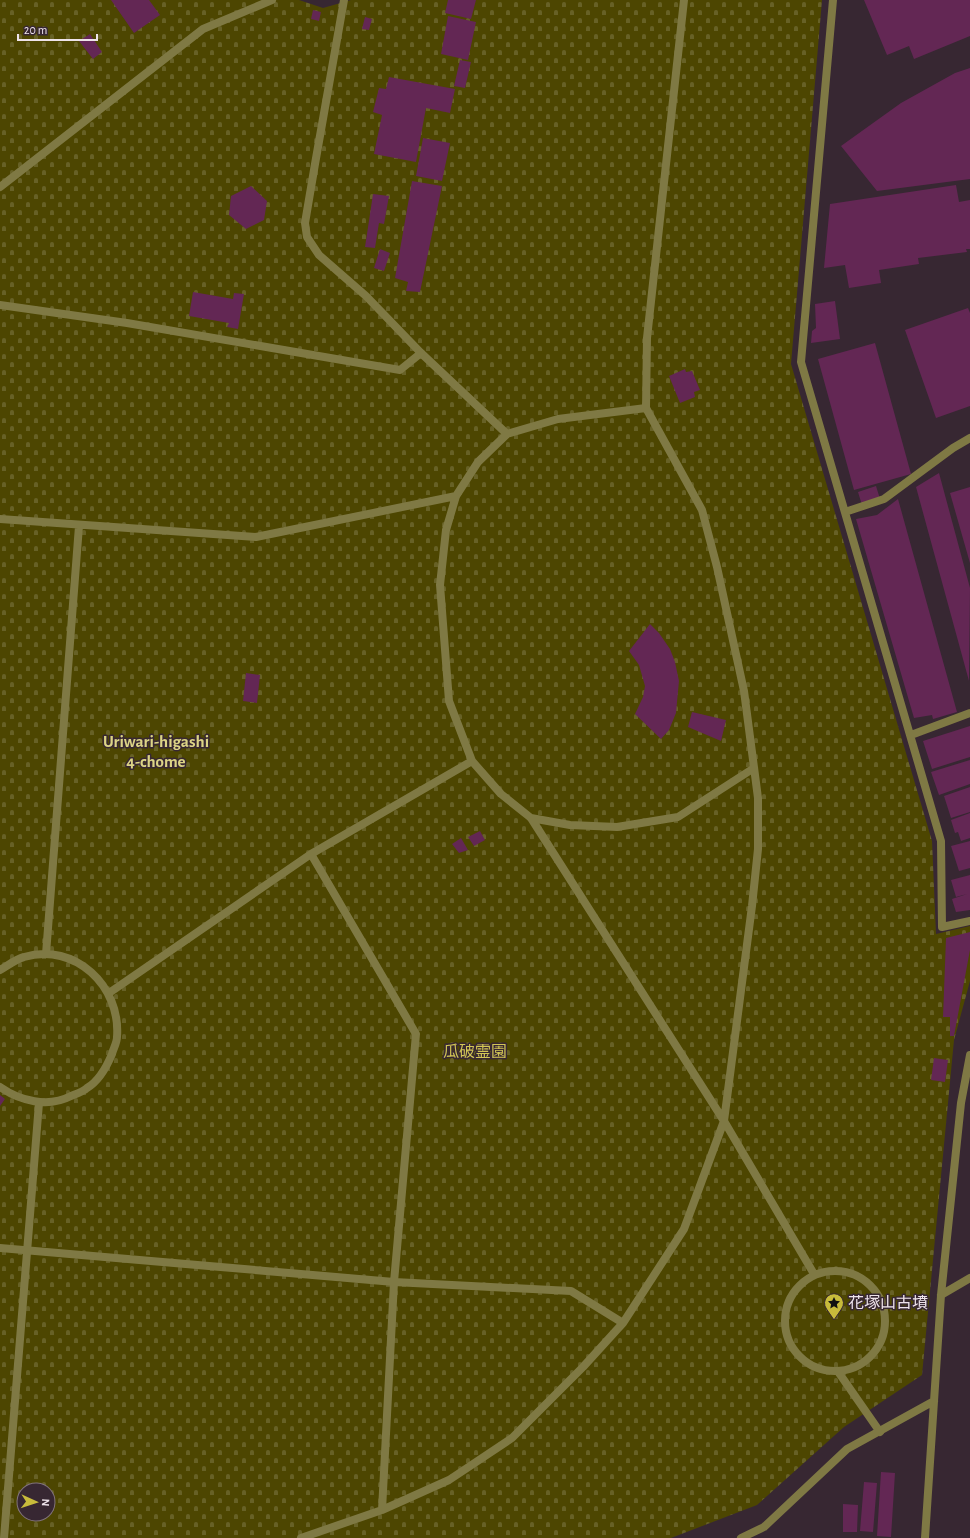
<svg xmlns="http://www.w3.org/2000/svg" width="970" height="1538" font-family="'Alegreya Sans','Noto Sans JP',sans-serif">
<defs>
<pattern id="cemetery-stones" width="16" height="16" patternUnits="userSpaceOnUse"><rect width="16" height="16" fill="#4d4601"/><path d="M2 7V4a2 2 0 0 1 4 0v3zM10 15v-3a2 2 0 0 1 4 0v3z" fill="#676126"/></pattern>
</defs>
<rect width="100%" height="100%" fill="#372732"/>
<path fill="url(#cemetery-stones)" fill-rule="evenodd" d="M0,0H299L323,8L351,0H822L791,364L932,841L936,934L970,926V981L954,1040L922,1375L844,1427L757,1505L671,1538H0ZM24,1490H48V1514H24Z"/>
<path fill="#632754" d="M111,0H149L160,15L134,33Z
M448,0H476L471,19L445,13Z
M864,0H970V36L914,59L909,46L887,55Z
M313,10L321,12L319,21L311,19Z
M448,16L476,22L468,60L441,54Z
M365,17L372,19L369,30L362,29Z
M90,34L102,52L93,59L79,41Z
M460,60L471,62L465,88L454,86Z
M970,68V179L877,191L841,146L901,103L955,73Z
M389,77L455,89L450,113L426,108L416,162L374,154L382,115L373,112L379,88L386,89Z
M423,138L450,143L442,181L416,176Z
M412,181L442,186L420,292L406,291L408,282L395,278Z
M956,185L959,202L970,200V249H966L967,252L918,258L919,264L879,270L881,283L849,288L845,265L824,268L830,204Z
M251,186L267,201L264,220L246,229L229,215L231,196Z
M373,194L389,196L384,224L379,223L375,248L365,247Z
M380,249L390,253L384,271L374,268Z
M193,292L233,299L234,293L244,294L238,329L227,327L229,323L189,316Z
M835,301L840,339L811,343L812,331L816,328L815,304Z
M968,308L970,313V406L936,418L905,330Z
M875,343L911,474L854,490L818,359Z
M685,369L686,372L692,371L700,390L694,392L695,397L680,403L669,376Z
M939,473L970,588L969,681L916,487Z
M876,486L880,499L862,505L858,492Z
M970,487V563L950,493Z
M898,499L957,712L933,719L932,715L914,718L856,519L877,515Z
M650,624L659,633L670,649L675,662L679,681L676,713L669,730L661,739L635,714L643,697L645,686L639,665L629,651Z
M246,673L260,675L257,703L243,701Z
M692,712L726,720L721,741L688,727Z
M970,726V757L932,769L923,741Z
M970,760V784L939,795L931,772Z
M970,787V812L951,818L944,796Z
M970,813V838L961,841L958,832L955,833L951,820Z
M480,831L485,840L474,846L468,837Z
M461,838L468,850L459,853L452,844Z
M970,841V868L959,871L951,846Z
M970,875V910L956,912L952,899L967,894L956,897L951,880Z
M970,932V950L954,1036H950V1017H943L946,938Z
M934,1058L948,1060L945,1082L931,1080Z
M0,1095L5,1099L0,1106Z
M881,1472L895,1473L891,1537L877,1536Z
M864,1482L877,1483L873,1532L860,1531Z
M843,1504L858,1505L857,1532H843Z"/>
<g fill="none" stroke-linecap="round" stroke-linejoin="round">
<path stroke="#7f7944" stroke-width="8" d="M344,0L315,164L305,223L307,237L319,255L366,296L421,353L507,434
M646,408L558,419L507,434L478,462L456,496L446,530L440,585L449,701L472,761L501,794L531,818L724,1121L814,1274
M0,519L256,537L456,496
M531,818L570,825L617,827L678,817L754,768
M311,854L416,1034L394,1282L382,1510
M46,954L79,526
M0,970C7,966 16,959 24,957C75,942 121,986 117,1037C117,1043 113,1049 112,1054C107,1066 99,1081 87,1088C83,1092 76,1094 71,1096C48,1108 20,1101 0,1087
M109,993L311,854L472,761
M0,1248L394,1282L571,1291L623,1323
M785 1321a50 50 0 1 1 100 0a50 50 0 1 1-100 0Z
M839,1373L880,1432
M4,1538L39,1103
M301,1538L382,1510L449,1480L512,1438L583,1367L623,1323L684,1229L724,1121L752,906L758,849V798L744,691L717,567L702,510L646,408L647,338L684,0"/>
<path stroke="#7f7944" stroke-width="8" d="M833,0L801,362L941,841L942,927L970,921
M0,305L127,323L400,370L421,353
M845,512L884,499L953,448L970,438
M911,735L970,713
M941,1295L970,1278
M741,1538L764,1527L847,1449L934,1401
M925,1538L941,1295L961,1103L970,1055"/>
<path stroke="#7f7944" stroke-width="8" d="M0,187L203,29L272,0"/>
</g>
<defs>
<symbol id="sight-pin" viewBox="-11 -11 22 30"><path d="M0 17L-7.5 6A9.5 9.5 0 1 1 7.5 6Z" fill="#c8bb3b" stroke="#372732"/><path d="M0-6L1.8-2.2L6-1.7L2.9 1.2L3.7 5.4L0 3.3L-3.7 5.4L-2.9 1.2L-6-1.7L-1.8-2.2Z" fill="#111"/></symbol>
</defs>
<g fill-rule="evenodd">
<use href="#sight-pin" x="823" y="1292" width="22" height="30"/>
</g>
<g text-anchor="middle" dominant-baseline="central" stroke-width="3" stroke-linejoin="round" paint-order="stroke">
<g font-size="16" fill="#d2c655" stroke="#372732">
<text x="475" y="1052">瓜破霊園</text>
</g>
<g font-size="16" fill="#eee3ea" stroke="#372732" text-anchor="start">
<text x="848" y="1303">花塚山古墳</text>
</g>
<g font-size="17" font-weight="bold" fill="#dcd486" stroke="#372732">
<text x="156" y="741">Uriwari-higashi<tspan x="156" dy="20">4-chome</tspan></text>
</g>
</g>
<g transform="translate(36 1502) rotate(93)"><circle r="19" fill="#372732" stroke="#80727c"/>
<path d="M0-3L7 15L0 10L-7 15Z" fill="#c8bb3b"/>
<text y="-6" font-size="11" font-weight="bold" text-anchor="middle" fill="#eee3ea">N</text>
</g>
<path d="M18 34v6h79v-6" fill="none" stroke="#eee3ea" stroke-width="2"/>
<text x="24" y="34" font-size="12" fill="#eee3ea" stroke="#372732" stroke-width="3" paint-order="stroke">20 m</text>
</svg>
